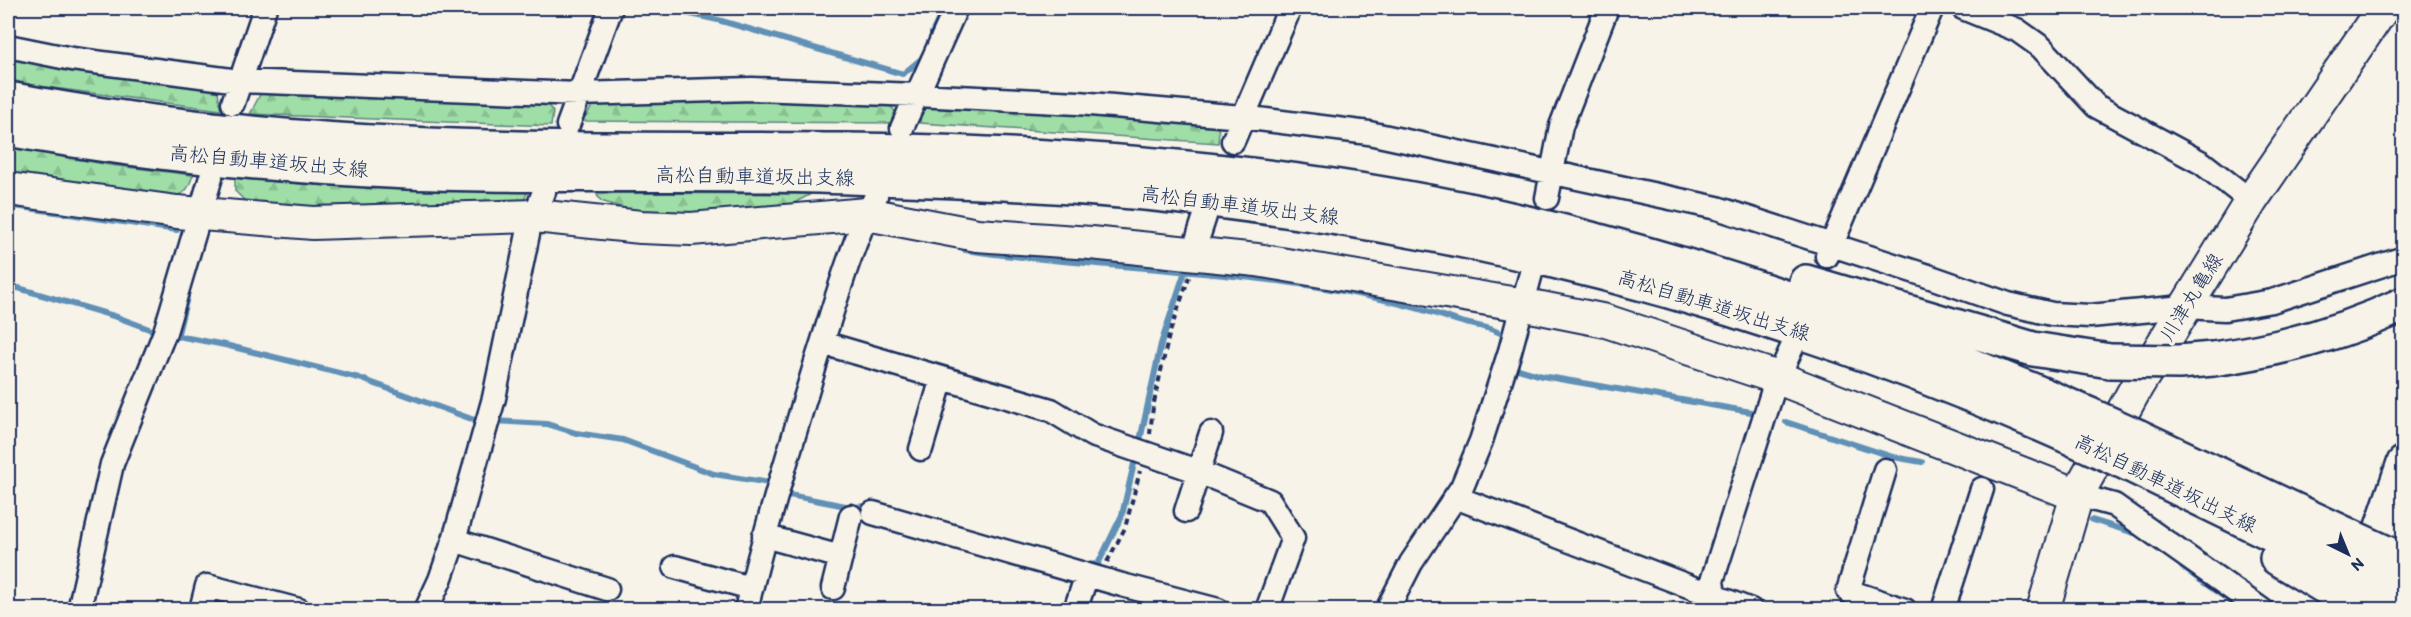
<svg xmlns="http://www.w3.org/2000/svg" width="2411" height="617" font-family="Itim,'Klee One',sans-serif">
<defs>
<pattern id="forest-firs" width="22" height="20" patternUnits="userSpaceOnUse" patternTransform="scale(1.5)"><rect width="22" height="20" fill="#9fdea6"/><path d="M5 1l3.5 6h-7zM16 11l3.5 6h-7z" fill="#88bf91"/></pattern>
</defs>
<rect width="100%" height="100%" fill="#f7f3e8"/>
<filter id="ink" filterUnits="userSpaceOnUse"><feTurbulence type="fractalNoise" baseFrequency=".0167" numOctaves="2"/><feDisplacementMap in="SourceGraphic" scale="12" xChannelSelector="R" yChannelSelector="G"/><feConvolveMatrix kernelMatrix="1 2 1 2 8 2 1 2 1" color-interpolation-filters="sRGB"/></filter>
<g filter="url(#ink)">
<path fill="url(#forest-firs)" stroke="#5d8682" stroke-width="1.5" d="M8,54L210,87L218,92L221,110L31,85L8,79Z
M262,91L545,101L553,112L551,126L250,114Z
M608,98L886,101L899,116L898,123L582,121L596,101Z
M927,105L1214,120C1220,128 1219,133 1218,143L920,123L921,114Z
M8,147L110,165L193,175C189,186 187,193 176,196L104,192L8,174Z
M235,178L327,186L528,191L523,202L391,213L247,203L235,191Z
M615,193L811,194L792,204L750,214L646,215L601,201L597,195Z"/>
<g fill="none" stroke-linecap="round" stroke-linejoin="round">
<path stroke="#6190b6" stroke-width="6" d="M663,8L718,20L903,74L921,59L924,54
M932,33L944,8
M8,205L177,230
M965,250C1128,274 1298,266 1455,320C1476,327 1489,325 1509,338
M8,285L117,317L157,332L225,345L359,378L477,421
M177,337L187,297
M1517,364L1515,368L1542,376L1757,413
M493,421L547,424L576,433L623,440L714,474L770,483
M1786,422L1893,457L1922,462
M1139,445L1161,344L1185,271
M784,494L851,507L872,506
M2092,520L2134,533
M1086,565L1098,564L1122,515L1136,455
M2182,567L2240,608"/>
<defs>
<path id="street" d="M1963,8L2017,30L2041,47L2096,106L2202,163L2251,201
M8,46L72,59L239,81L579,94L752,89L917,95L1078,103L1242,117L1369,133L1717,208L1925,275L2008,304L2052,314L2090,316L2183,307L2225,309L2272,301L2404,258
M233,103L265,8
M568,125L611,8
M902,128L956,8
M1233,141L1290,8
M1547,198L1561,126L1607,8
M1193,253L1205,216
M1827,256L1932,8
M823,343L1051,410L1092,435L1194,470L1270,501L1293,538L1267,610
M921,449L942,378
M1885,470L1848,591L1905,610
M2077,495L2114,505L2262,610
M1455,497L1751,610
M1186,511L1211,433
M873,513L1122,585L1218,610
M764,536L841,557
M454,540L607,589
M675,567L751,588
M833,588L851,516
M1716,609L1712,581L1774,387L1794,343
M79,610L112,464L165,332L211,177
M201,610L207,586L299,610
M426,610L440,580L454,540L494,398L529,229L544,192
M746,610C766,525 792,442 817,359C835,304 850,247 876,196
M1075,610L1087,575
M1387,610L1411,563L1462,487L1481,441L1510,351L1531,273
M1943,610L1982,489"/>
<path id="secondary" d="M8,189L177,212L313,223L535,216L641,227L691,229L867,214L977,235L1091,243L1257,260L1541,308L1606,321L1778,378L2077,495
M2043,610L2077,495L2137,386L2251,201L2383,8"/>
<path id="highway" d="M8,99C140,124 275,138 410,144C602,154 794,145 986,154C1175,162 1373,184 1556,230C1740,276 1917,339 2090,415
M8,129C139,153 274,166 408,172C527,177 648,173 768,175C838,176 909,179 980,182C1364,198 1725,282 2076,440
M1806,282L2033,349L2110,361
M2213,359C2279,350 2343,333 2404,304
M2137,436L2354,538
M2122,461L2346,570
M2277,558L2337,594
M2366,573L2404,463"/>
</defs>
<use href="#street" stroke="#1b2f5e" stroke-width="27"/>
<use href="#secondary" stroke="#1b2f5e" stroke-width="36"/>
<use href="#highway" stroke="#1b2f5e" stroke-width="38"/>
<path stroke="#1b2f5e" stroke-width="4" stroke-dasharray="6 4.5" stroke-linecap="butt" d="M1150,434L1153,407L1169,335L1189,277
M1107,562L1125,528L1140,471"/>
<use href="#street" stroke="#f7f3e8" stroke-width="22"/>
<use href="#secondary" stroke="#f7f3e8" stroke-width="32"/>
<use href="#highway" stroke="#f7f3e8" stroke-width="33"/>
<defs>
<path id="highway-bridge" d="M2110,361L2179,362L2213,359
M2090,415L2137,436
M2076,440L2122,461
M2354,538L2404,561
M2346,570L2404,597
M2337,594L2364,610"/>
</defs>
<use href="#highway-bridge" stroke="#1b2f5e" stroke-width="38" stroke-linecap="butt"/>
<use href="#highway-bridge" stroke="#f7f3e8" stroke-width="33"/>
</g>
</g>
<g text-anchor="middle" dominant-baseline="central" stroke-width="6" stroke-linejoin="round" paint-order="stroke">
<g font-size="20" fill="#1b2f5e" stroke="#f7f3e8">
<text transform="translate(269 161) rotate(5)">高松自動車道坂出支線</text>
<text transform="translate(755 176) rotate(1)">高松自動車道坂出支線</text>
<text transform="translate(1240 205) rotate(7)">高松自動車道坂出支線</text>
<text transform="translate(2191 297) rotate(-58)">川津丸亀線</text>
<text transform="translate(1714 305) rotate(17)">高松自動車道坂出支線</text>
<text transform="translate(2166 483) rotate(26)">高松自動車道坂出支線</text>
</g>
</g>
<rect width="2411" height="617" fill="none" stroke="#f7f3e8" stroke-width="30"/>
<rect x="15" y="15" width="2381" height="587" fill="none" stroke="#1b2f5e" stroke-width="2" filter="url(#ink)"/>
<g transform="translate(2348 554) rotate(137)" stroke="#f7f3e8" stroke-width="4.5" paint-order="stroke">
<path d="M0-4.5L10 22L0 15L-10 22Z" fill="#1b2f5e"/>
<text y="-9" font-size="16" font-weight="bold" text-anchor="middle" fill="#1b2f5e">N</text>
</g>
</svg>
